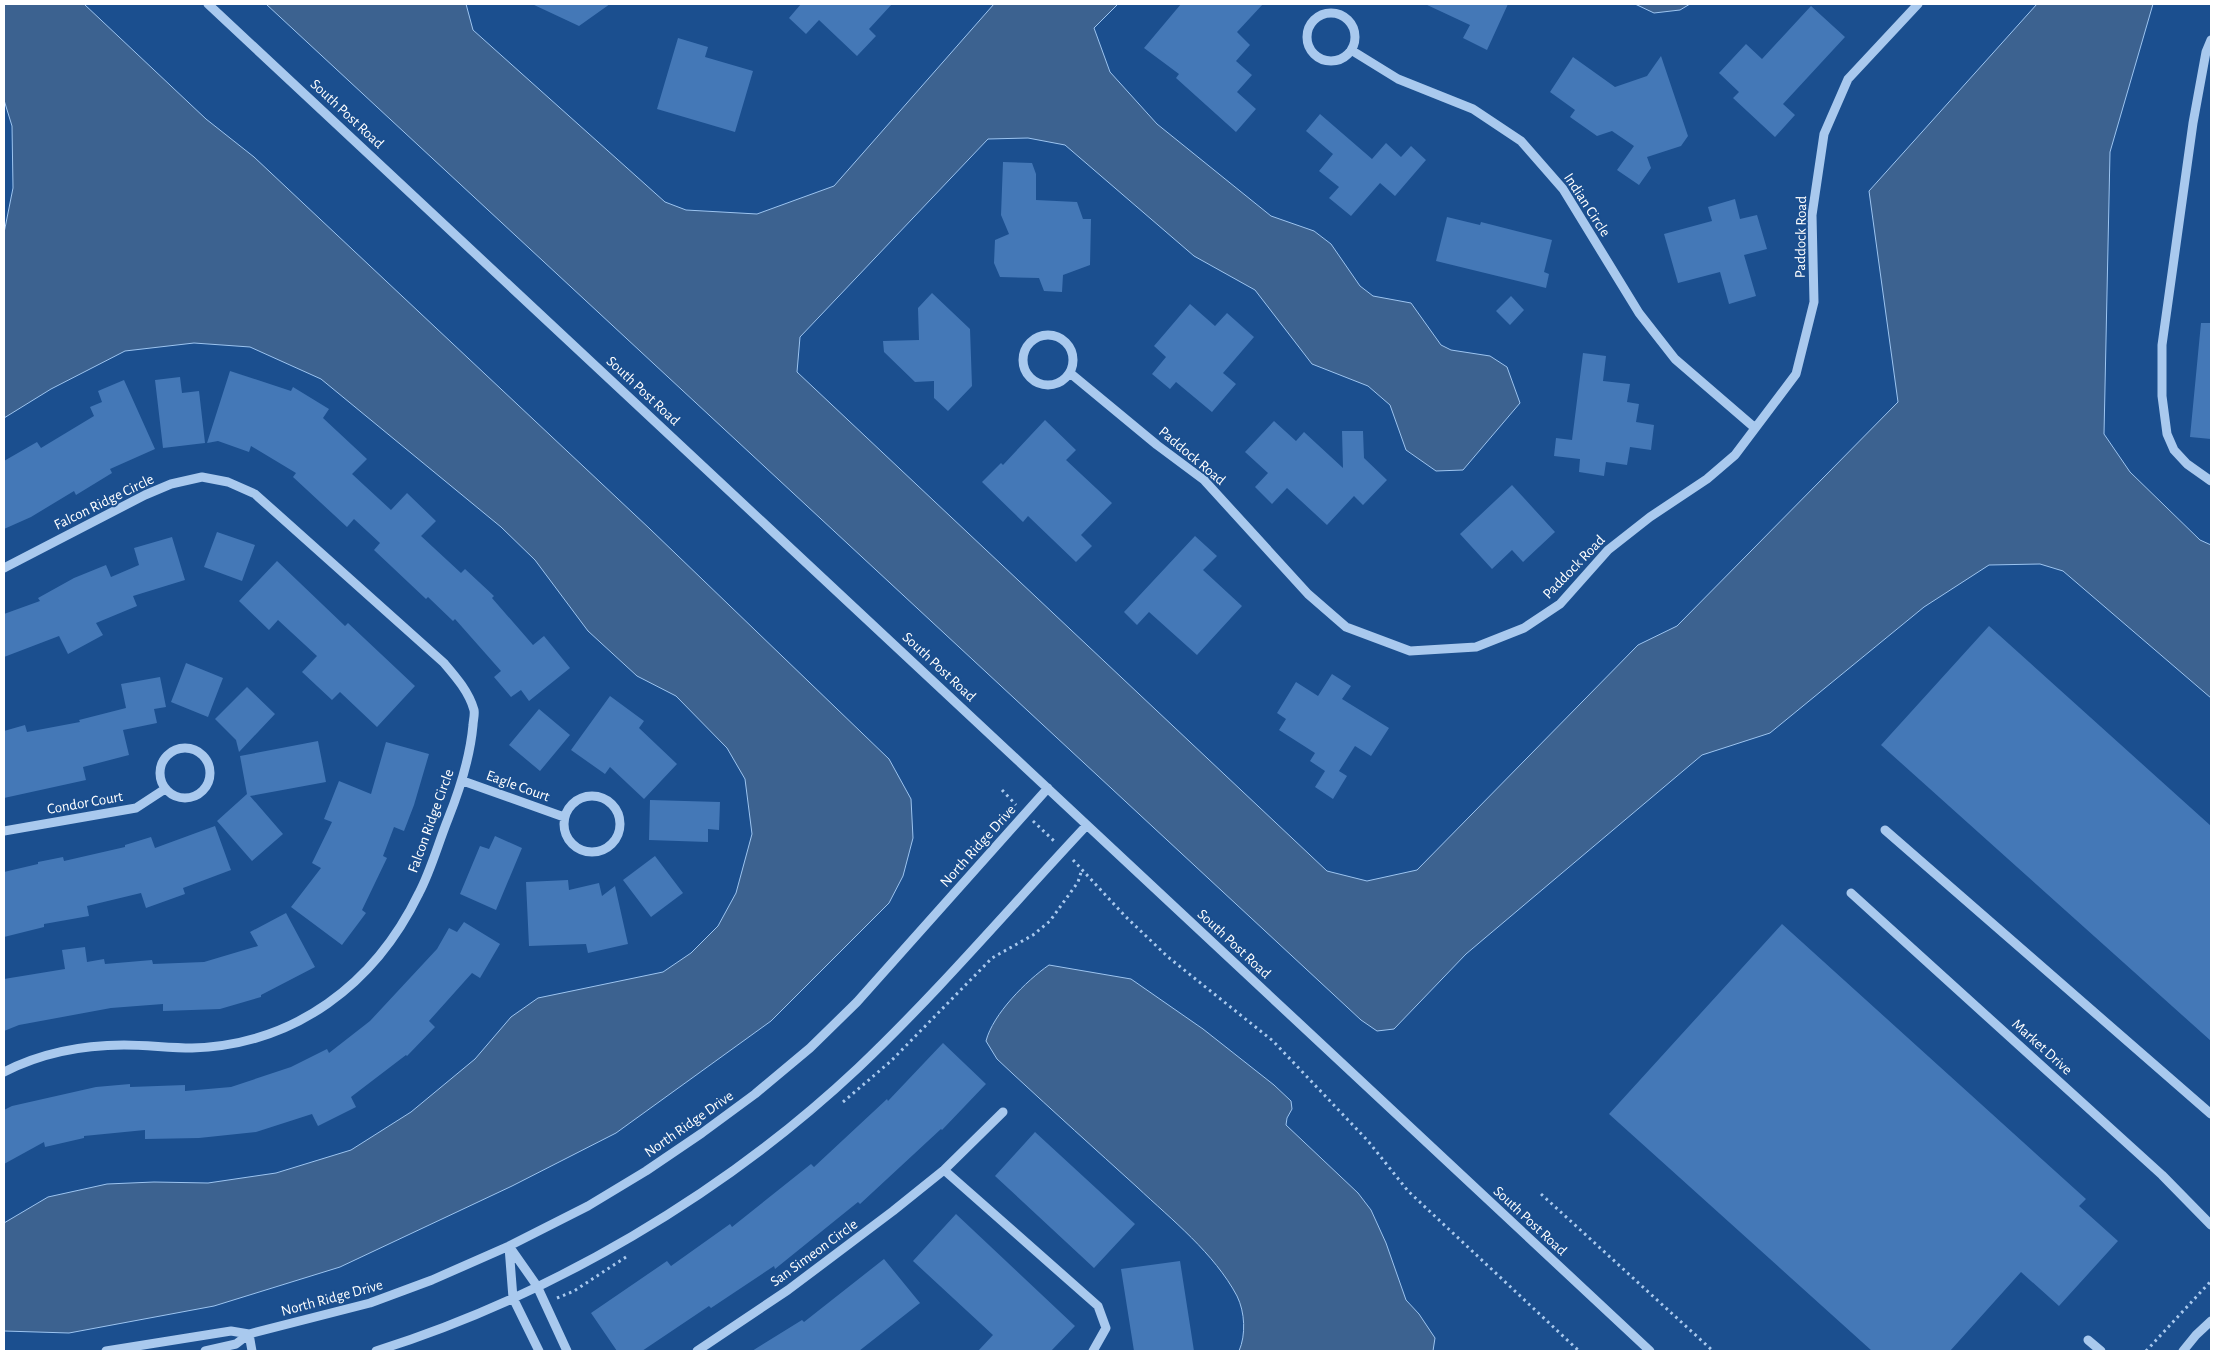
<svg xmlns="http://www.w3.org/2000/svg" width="2215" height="1355" font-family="'Alegreya Sans',sans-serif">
<rect width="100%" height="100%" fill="#1b4f8f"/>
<path fill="#3c6290" stroke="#9cc4f0" d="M4,4H84L206,119L254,157L650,529L889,759L911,799L913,838L903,876L889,903L771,1021L616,1133L512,1186L340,1267L214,1306L69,1333L4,1331V1223L48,1197L107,1184L154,1182L208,1183L276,1173L351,1150L411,1112L475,1059L511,1017L538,998L663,972L691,953L718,926L736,893L752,834L745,779L727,748L676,696L637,676L588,631L535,560L501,527L321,379L250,347L194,343L125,351L51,389L4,418V233L13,188L12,126L4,100Z
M266,4H466L473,30L665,202L686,210L757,214L834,186L994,4H1118L1094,28L1110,72L1157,124L1271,216L1314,231L1331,244L1360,286L1373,296L1411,303L1441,345L1451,350L1490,356L1507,367L1520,403L1463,470L1436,471L1406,450L1390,405L1368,386L1312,364L1255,290L1194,256L1065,145L1028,138L988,139L800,337L797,372L1327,871L1367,881L1417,870L1638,645L1677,626L1898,402L1869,191L2037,4H2153L2110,152L2104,434L2130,472L2200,540L2211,545V698L2063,571L2040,564L1989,565L1924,607L1770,733L1702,755L1466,954L1394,1029L1377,1031L1361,1020Z
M1635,4H1690L1680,10L1654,13Z
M1049,965L1131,979L1203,1029L1274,1085L1291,1101L1292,1109L1287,1118L1286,1125L1358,1193L1371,1210L1386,1243L1406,1300L1419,1314L1435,1338L1433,1351H1239C1246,1335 1245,1312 1237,1296C1214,1253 1172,1220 1137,1187C1095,1149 1054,1112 1013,1074L997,1059L986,1041C993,1014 1026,981 1049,965Z"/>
<path fill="#4478b7" d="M532,4H610L579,26Z
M801,4H892L869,29L876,36L857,56L819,20L806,34L789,18Z
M1181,4H1263L1237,32L1250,45L1236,61L1252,75L1237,92L1256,109L1236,132L1176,78L1179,74L1144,48Z
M1425,4H1508L1487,50L1463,38L1470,25Z
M1811,6L1845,37L1783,104L1795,115L1775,137L1733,98L1739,92L1719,73L1746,44L1762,59Z
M678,38L708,47L705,57L753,71L735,132L657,109Z
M1661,56L1688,136L1681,146L1647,157L1651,168L1639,185L1617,170L1634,146L1612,131L1597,136L1570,117L1575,110L1550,92L1573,57L1615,87L1647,76Z
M1320,114L1372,159L1386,143L1401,157L1411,146L1426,160L1395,196L1380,183L1351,216L1329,198L1339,187L1319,171L1333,154L1306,131Z
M1003,162L1032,163L1036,174V200L1077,202L1083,219H1091L1090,265L1063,275L1062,292L1044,291L1039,278L1000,277L994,263L995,240L1009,234L1001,215Z
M1735,199L1740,219L1757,215L1767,249L1744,255L1756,296L1729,304L1720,272L1678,283L1664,234L1712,221L1708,207Z
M1447,217L1480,225L1481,222L1552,240L1544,272L1549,274L1546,288L1436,261Z
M932,293L970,329L972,386L948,411L934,398V381L915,382L884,352L883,341L919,340L918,308Z
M1511,296L1524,310L1510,325L1496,311Z
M1190,304L1215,326L1227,313L1254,337L1223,373L1236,384L1212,412L1176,382L1170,389L1152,374L1166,357L1154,346Z
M2201,323H2211V439L2190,437Z
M1583,353L1606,356L1603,381L1630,384L1627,402L1639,404L1636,422L1654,425L1651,450L1630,447L1627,465L1606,462L1604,476L1579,472L1580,459L1554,456L1556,438L1572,440Z
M230,371L291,391L293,387L329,409L323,418L367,459L352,474L391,510L407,493L436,521L421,536L461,573L465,569L494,596L492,598L533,645L544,636L570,668L529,701L521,690L511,697L494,677L501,671L455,619L453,621L428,597L426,599L374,550L380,543L354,519L347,527L293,477L296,473L251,446L249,452L218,441L207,443Z
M180,377L182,393L199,391L205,443L163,448L155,380Z
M124,380L155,449L110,469L112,473L76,495L74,491L31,517L4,529V461L37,442L41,448L94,416L90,407L102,402L98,391Z
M1045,420L1076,450L1066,460L1112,503L1081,535L1092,546L1076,562L1028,516L1023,522L982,482L1001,463L1003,465Z
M1274,421L1296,441L1304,432L1343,468L1342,431H1363L1364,458L1387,480L1363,505L1354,496L1327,525L1287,488L1272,504L1255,487L1268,473L1245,452Z
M1512,485L1555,532L1523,562L1512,550L1492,569L1460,534Z
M217,532L255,545L242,581L204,567Z
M1195,536L1217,556L1203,570L1242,606L1197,655L1149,612L1137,625L1124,612Z
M172,537L185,580L133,596L137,606L96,623L103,635L68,654L59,636L4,657V614L40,601L38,598L74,578L106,565L111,577L139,565L134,548Z
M277,561L345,626L348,623L415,686L377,727L340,692L332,700L302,672L317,656L278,620L269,630L239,601Z
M1989,626L2211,826V1041L1881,745Z
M186,663L223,678L208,717L171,702Z
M1332,674L1351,686L1342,699L1389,728L1371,756L1355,746L1339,771L1347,776L1333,799L1315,787L1325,771L1310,761L1315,753L1279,730L1286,719L1277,713L1296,682L1318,696Z
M160,677L166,707L154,709L157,723L123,730L129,755L83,767L86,780L4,798V731L25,725L27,732L80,722L79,720L126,708L121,684Z
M247,687L275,714L239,752L236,740L215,719Z
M610,696L644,721L639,728L677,764L644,799L610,767L605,774L571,750Z
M539,709L570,735L540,771L509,745Z
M318,741L326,782L250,796L283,834L252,861L217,821L247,794L240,756Z
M386,742L429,754L414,805L404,831L394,827L383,856L387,858L362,910L366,913L342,945L291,907L321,868L312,863L332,822L324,819L339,781L371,794Z
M650,800L720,802L719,830L708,829V842L649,840Z
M215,826L231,870L183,888L185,894L146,908L141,893L87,906L89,916L44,924V927L4,937V872L38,864V862L63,857L64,861L125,847V845L151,837L155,848Z
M495,836L522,848L496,910L460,894L480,846L489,849Z
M655,856L683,893L651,917L623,880Z
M568,880L569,890L599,883L602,896L615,886L628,944L588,953L586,944L529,946L526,882Z
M286,913L315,967L261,995V997L220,1009L163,1011V1004L111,1008L19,1025L4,1031V979L65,969L62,950L85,947L87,962L104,959L105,964L152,960L153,964L204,962L258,946L250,932Z
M464,922L500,944L480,978L472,973L429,1021L435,1027L407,1056L406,1055L351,1097L356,1107L318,1126L312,1114L256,1132L199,1138L145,1139V1130L84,1136V1138L45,1147L44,1142L4,1164V1110L12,1106L96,1087L130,1084V1087L185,1085V1091L231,1087L291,1067L327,1049L329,1053L370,1021L437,949L449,928L457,932Z
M1782,924L2086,1199L2079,1206L2118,1241L2059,1306L2021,1272L1950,1351H1872L1609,1114Z
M943,1043L986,1084L942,1130L941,1129L860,1204L858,1202L775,1269L774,1266L711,1308L709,1306L642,1351H617L591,1313L667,1261L671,1266L730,1224L732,1227L811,1164L814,1167L887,1099L888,1101Z
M1035,1132L1135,1224L1094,1268L995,1176Z
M956,1214L1075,1326L1051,1351H978L993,1335L913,1261Z
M884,1259L920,1303L859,1351H752L802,1320L804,1322Z
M1180,1261L1194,1351H1134L1121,1269Z"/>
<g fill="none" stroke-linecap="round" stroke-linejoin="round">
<path stroke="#a9c9ee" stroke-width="3" stroke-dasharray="2.5 4" stroke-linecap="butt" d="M1002,790L1016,805
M1033,821L1054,841
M1073,860L1125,916L1168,957L1273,1041L1368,1141L1408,1191L1579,1351
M843,1102L891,1061L992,958L1033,935L1050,921L1078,882L1082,869
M1541,1194L1713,1351
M557,1298L574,1291L626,1257
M2146,1351L2211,1281"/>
<path stroke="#a9c9ee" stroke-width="9" d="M208,4L1650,1351
M1307 37a24 24 0 1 1 48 0a24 24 0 1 1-48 0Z
M2211,40L2206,52L2193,123L2162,345V396L2167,434L2174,450L2187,464L2211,481
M1351,50L1398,79L1473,109L1521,141L1563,189L1639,313L1675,359L1755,428
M1023 360a25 25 0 1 1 50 0a25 25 0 1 1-50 0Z
M1070,373L1157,445L1204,480L1308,594L1346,627L1410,651L1476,647L1524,628L1560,604L1608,550L1650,517L1707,479L1735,455L1796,374L1814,302L1812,215L1824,134L1848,79L1918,4
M4,568L145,495L171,484L202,477L228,482L255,494L444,663C456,677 469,692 474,710C475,715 473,721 473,725C470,758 460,789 448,819C438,844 431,870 419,893C375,984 295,1045 192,1048C169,1048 147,1045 124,1045C82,1045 41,1053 4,1072
M160 773a25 25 0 1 1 50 0a25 25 0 1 1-50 0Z
M463,781L564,817
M564 824a28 28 0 1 1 56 0a28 28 0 1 1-56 0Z
M1885,830L2211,1114
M4,831L136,808L165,789
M1851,893L2162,1175L2211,1225
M944,1170L1098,1306L1106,1328L1093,1351
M509,1246L537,1286L567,1351
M509,1247L513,1298L539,1351
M249,1334L252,1351
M2088,1340L2101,1351
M106,1351L231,1331L249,1334L370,1303L432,1280L509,1246L588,1206L646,1171L702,1133L755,1094L810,1048L857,1002L1048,788
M205,1351L236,1344L249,1334
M376,1351C551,1296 724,1194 858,1068C939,991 1011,906 1087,825
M697,1351L788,1290L893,1211L944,1170L1003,1112
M2183,1351L2196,1335L2211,1321"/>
</g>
<g text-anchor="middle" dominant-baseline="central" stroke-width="4" stroke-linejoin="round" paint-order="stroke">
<g font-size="15" fill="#fff" stroke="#1b4f8f">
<text transform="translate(347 114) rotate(43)">South Post Road</text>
<text transform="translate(1587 205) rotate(57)">Indian Circle</text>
<text transform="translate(1801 237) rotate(-89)">Paddock Road</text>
<text transform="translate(643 391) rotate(43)">South Post Road</text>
<text transform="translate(1192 456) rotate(40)">Paddock Road</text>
<text transform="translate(104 502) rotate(-26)">Falcon Ridge Circle</text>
<text transform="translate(1574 567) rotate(-46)">Paddock Road</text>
<text transform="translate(939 667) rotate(43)">South Post Road</text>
<text transform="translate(518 786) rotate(20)">Eagle Court</text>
<text transform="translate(85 803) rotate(-10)">Condor Court</text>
<text transform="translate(431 821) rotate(-70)">Falcon Ridge Circle</text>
<text transform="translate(978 846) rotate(-48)">North Ridge Drive</text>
<text transform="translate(1234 944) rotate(43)">South Post Road</text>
<text transform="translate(2042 1047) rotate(42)">Market Drive</text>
<text transform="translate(689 1124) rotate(-35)">North Ridge Drive</text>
<text transform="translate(1530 1221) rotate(43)">South Post Road</text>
<text transform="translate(814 1253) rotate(-36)">San Simeon Circle</text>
<text transform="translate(332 1298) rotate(-15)">North Ridge Drive</text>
</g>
</g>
<rect width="2215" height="1355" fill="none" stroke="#ffffff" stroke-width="10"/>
</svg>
